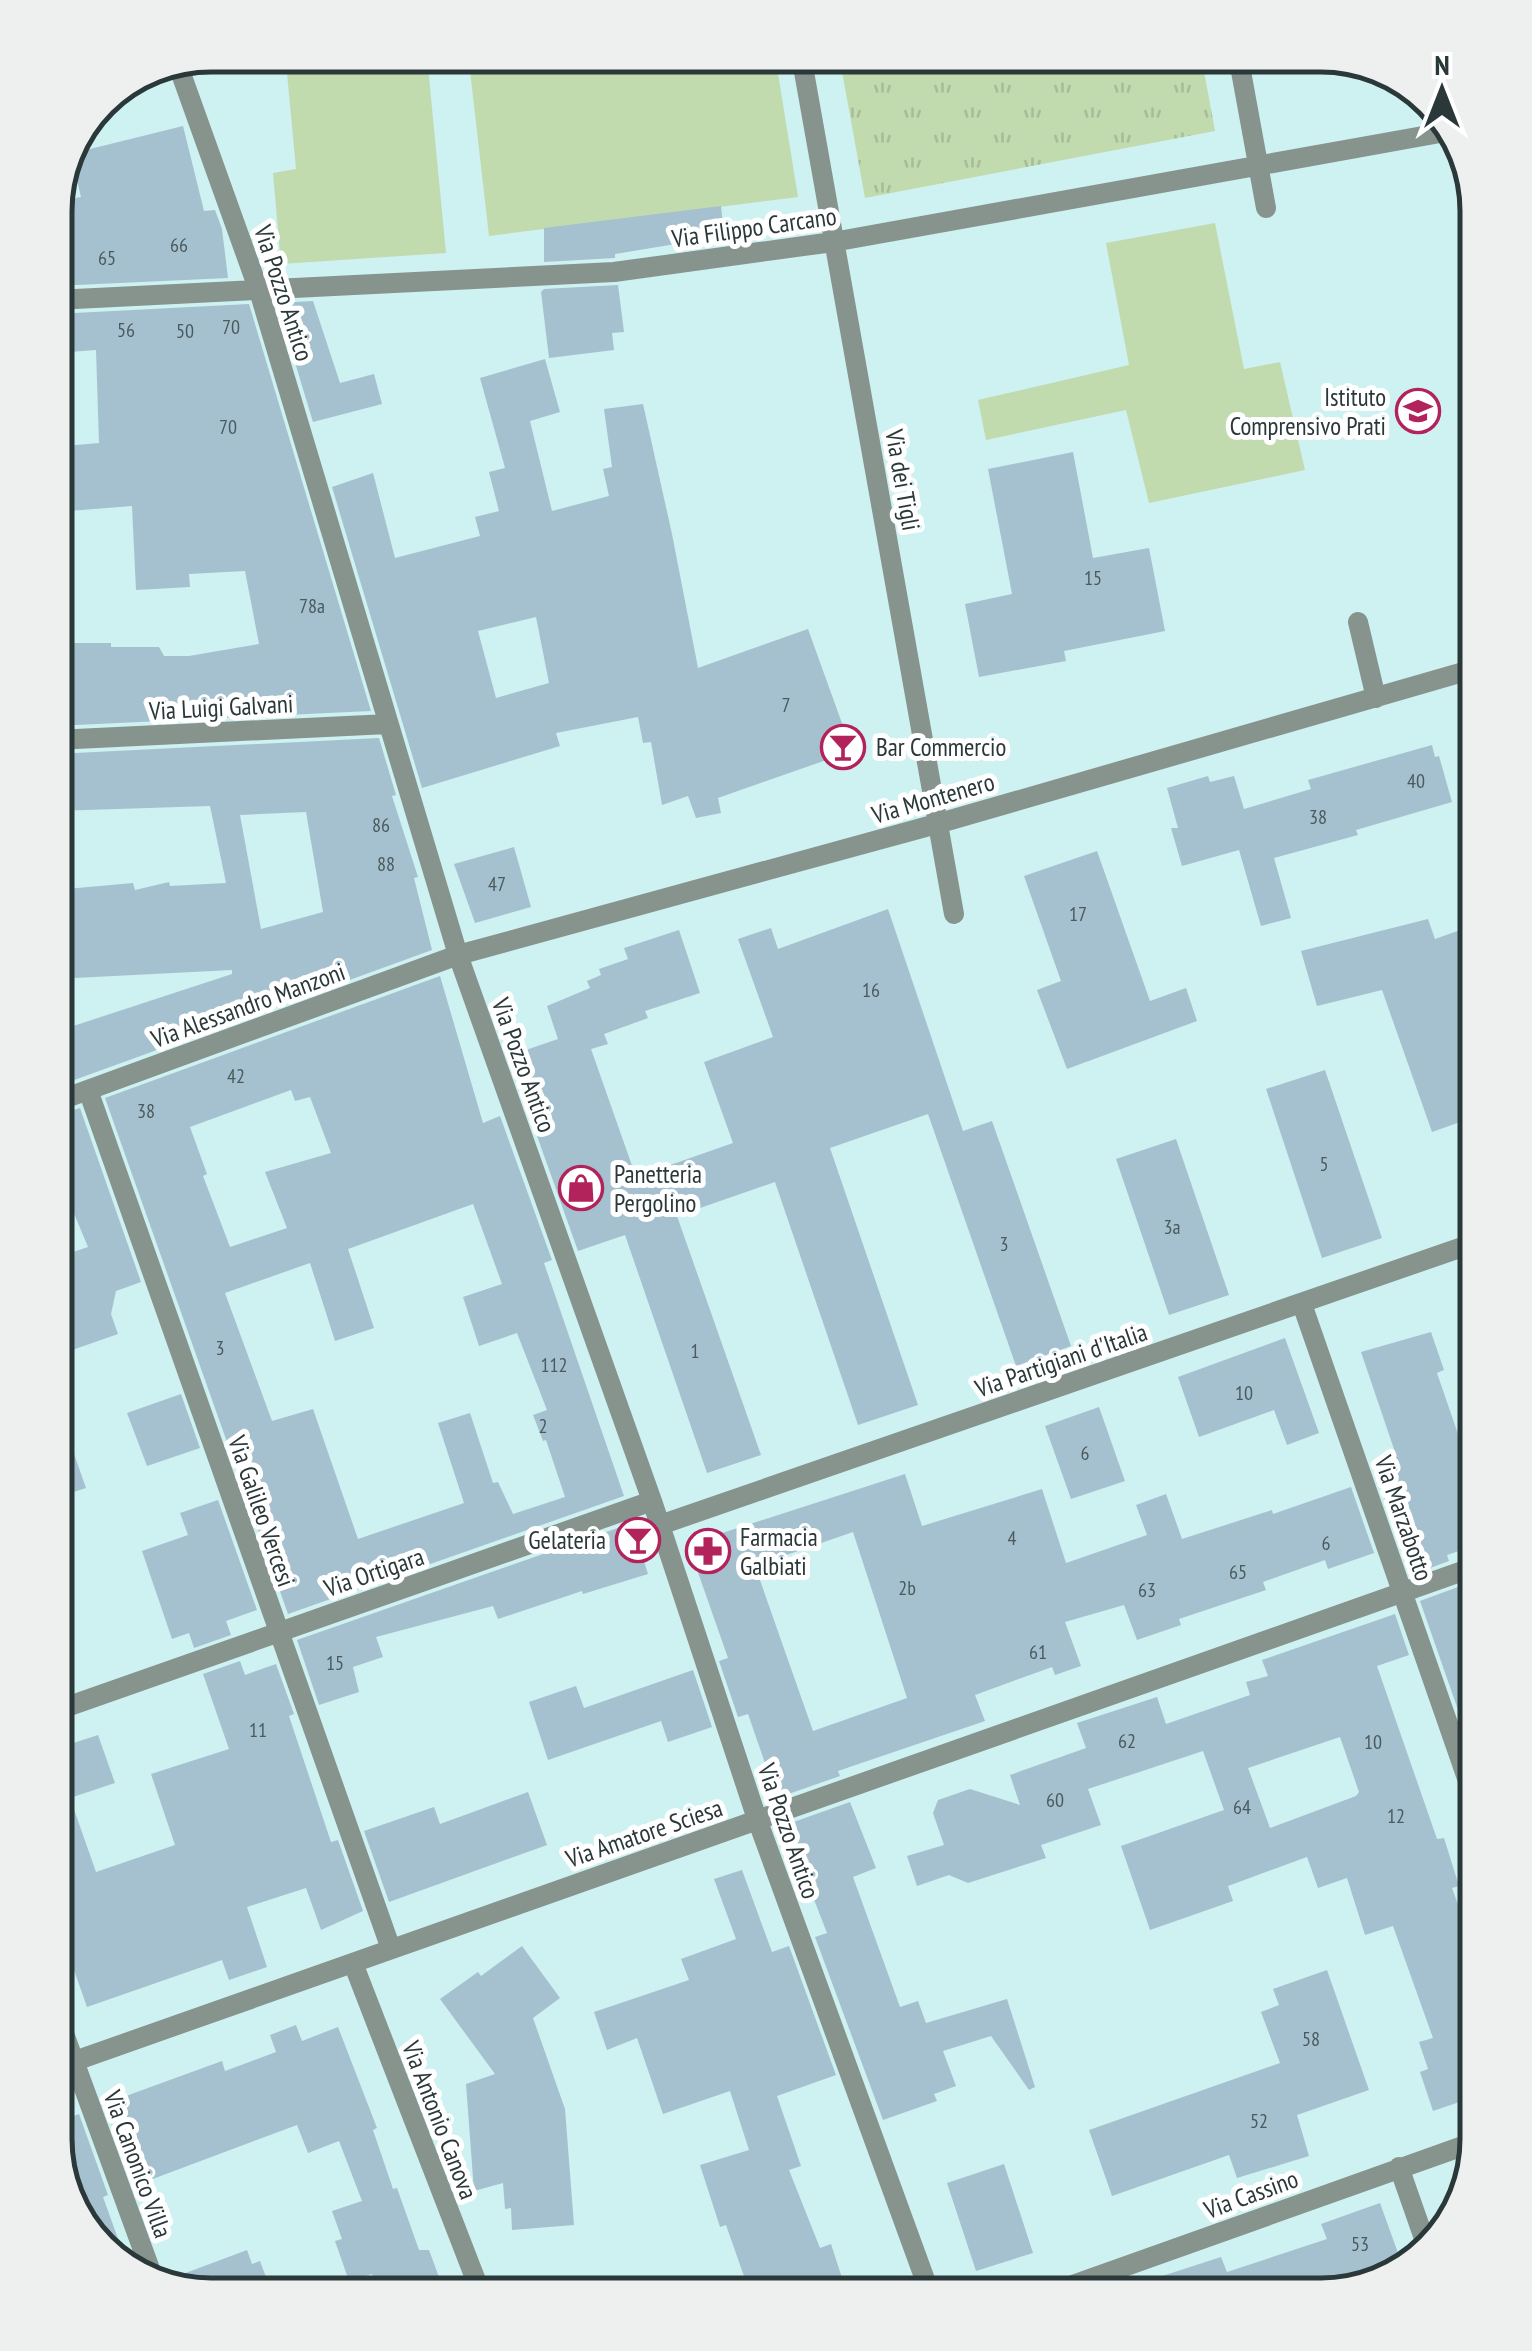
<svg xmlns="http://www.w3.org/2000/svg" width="1532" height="2351" font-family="'PT Sans Narrow',sans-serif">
<defs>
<pattern id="park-tufts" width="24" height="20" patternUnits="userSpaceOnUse" patternTransform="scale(2.5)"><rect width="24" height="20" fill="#c1dbaf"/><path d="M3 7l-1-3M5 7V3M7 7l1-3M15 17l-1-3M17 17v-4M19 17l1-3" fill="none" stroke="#a6bd97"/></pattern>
</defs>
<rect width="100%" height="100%" fill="#cef1f2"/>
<path fill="#c1dbaf" d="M517,55H775L798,197L489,236L469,62Z
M427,56L446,253L281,264L273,173L296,169L287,73Z
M1215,223L1244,369L1280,362L1305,470L1149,503L1126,410L986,440L978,400L1129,365L1106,243Z"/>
<path fill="url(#park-tufts)" d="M839,55H1201L1215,131L865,198Z"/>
<path fill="#a5c1cf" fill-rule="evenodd" d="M183,126L204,211L215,210L222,229L228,278L55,286V202L81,197L73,163L78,152Z
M721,206L724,236L615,254V258L544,262V228Z
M618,285L624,332L612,333L614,350L549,358L541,292L544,289Z
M313,301L340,383L374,374L382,404L313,422L277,303Z
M249,304L371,711L55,726V643H111V647H159L164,656H189L259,644L245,571L189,574L190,587L136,590L132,506L69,511L64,446L99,443L96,350L55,353V314Z
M545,359L560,412L530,421L552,511L609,496L603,469L612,467L604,409L643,404L672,534L698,668L808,629L852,751L718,798L721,813L696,818L688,796L662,805L651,742L643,743L638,717L556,733L560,746L422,788L332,487L373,473L395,558L480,536L475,517L499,511L489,472L505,468L480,378ZM536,617L549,683L496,698L478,631Z
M1073,452L1093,558L1149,548L1165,631L1064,651L1066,661L979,677L965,604L1012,594L988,469Z
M379,738L396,795L392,796L418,877L414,878L432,950L55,1087V1032L232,974V970L55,979V890L133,883L135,890L169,882L170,886L226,883L210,806L55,811V754ZM306,812L323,912L261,929L240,815Z
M1432,745L1435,757L1439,756L1452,802L1356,830L1358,835L1274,858L1291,918L1261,926L1239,850L1182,866L1171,828H1178L1167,788L1208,776L1210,782L1234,776L1244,809L1311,789L1308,780Z
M514,847L531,907L475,923L454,864Z
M1097,851L1150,1001L1186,988L1197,1021L1067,1069L1037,990L1061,981L1024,876Z
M888,909L963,1131L992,1121L1071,1346L1016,1366L928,1114L830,1148L918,1405L858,1425L775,1182L677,1216L761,1455L707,1473L625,1235L578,1251L526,1105L537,1101L520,1052L558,1039L547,1006L590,988L587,981L601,975L599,969L628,959L624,948L679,930L700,993L645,1011L648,1018L604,1034L608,1044L591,1049L636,1177L733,1143L704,1062L773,1037L738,939L771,928L778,949Z
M1428,919L1435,939L1477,924V1116L1432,1132L1382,990L1317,1006L1301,951Z
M440,976L483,1123L500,1116L552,1260L544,1263L624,1496L288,1614L105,1098ZM291,1090L295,1101L310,1097L331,1153L265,1172L287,1228L230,1247L203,1176L207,1174L190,1127ZM473,1204L502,1284L463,1297L479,1346L517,1333L547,1410L533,1415L543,1441L546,1440L565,1497L513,1514L498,1482L493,1483L470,1413L438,1423L464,1503L358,1539L313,1409L272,1421L225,1293L310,1263L335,1341L374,1328L348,1249Z
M1325,1070L1382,1238L1322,1258L1266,1089Z
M80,1108L141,1282L116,1291L111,1314L118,1334L55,1356V1258L88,1247L55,1168V1115Z
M1176,1139L1229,1295L1169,1315L1116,1159Z
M1431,1332L1444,1370L1437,1373L1458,1434L1467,1431L1477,1459V1545L1447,1555L1449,1561L1411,1575L1372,1464L1396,1455L1361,1352Z
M1285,1338L1319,1433L1287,1445L1274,1410L1199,1437L1178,1377Z
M181,1394L200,1448L147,1466L127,1413Z
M1099,1407L1125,1481L1071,1499L1045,1426Z
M59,1411L86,1488L55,1498V1412Z
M905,1474L922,1526L1042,1489L1066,1563L1147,1535L1136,1505L1166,1494L1182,1539L1272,1510L1273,1514L1351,1487L1374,1553L1328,1569L1325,1560L1263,1582L1266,1590L1179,1619L1181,1625L1137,1640L1124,1605L1065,1622L1081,1666L1055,1675L1052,1667L975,1695L985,1721L838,1771L840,1776L777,1798L748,1714L738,1717L719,1661L728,1658L688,1544ZM853,1532L907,1698L813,1731L755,1566Z
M218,1500L257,1610L226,1621L231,1635L194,1648L189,1633L172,1639L142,1551L188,1535L180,1513Z
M632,1523L648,1574L583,1594L582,1591L498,1619L493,1606L376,1637L383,1657L353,1667L359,1692L319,1705L297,1640Z
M1458,1587L1477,1639V1749L1472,1750L1420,1601Z
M1395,1614L1409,1655L1377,1666L1437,1839L1444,1838L1459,1886L1452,1888L1477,1957V2096L1433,2111L1420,2072L1428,2069L1419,2042L1433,2038L1393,1926L1365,1935L1347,1878L1318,1888L1307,1857L1228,1886L1233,1901L1150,1930L1121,1846L1224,1810L1203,1751L1088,1789L1101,1825L1041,1845L1046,1858L968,1883L949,1875L917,1886L907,1856L944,1845L933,1813L938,1800L970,1789L1020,1805L1010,1775L1086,1748L1077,1723L1157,1697L1166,1724L1250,1695L1246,1682L1268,1676L1262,1660ZM1340,1737L1359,1792L1356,1796L1270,1828L1248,1768Z
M240,1661L245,1675L276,1664L294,1714L289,1716L331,1842L338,1840L363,1911L321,1930L306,1888L247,1907L267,1967L229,1980L222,1960L87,2007L55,1916V1749L98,1735L115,1783L70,1798L96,1872L175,1845L151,1774L229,1749L203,1674Z
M693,1670L712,1727L668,1742L661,1721L548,1760L529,1702L576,1686L584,1708Z
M528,1792L547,1845L389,1902L364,1831L434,1807L440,1824Z
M850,1802L876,1868L853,1877L900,2007L918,2001L926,2023L1007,1999L1035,2087L1029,2090L991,2036L943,2051L956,2086L934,2094L937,2101L883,2120L815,1937L827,1933L785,1825Z
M742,1870L772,1952L789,1946L836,2075L777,2096L801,2166L789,2170L820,2248L831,2244L846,2290L828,2296H751L726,2225L720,2227L700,2165L749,2150L730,2091L663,2114L637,2038L607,2050L594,2012L689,1980L681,1959L736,1939L714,1879Z
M522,1946L560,1998L533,2018L565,2109L574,2225L512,2230L511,2208L505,2209L503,2183L474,2191L466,2084L495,2074L440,1999L478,1972L481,1976Z
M1327,1970L1369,2090L1297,2115L1309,2156L1237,2178L1229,2155L1112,2196L1089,2130L1280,2063L1261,2012L1279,2005L1273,1989Z
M296,2025L302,2041L338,2027L377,2128L373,2130L393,2189L397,2188L419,2250H429L446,2296H380L372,2274L349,2281L335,2241L342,2239L332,2211L362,2201L339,2141L308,2153L297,2125L134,2186L104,2104L222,2061L225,2071L276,2052L270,2035Z
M79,2114L108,2195L103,2197L130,2272L125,2270L71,2209L55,2140V2123Z
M1004,2164L1033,2253L976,2271L947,2183Z
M1380,2203L1402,2264L1309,2296H1120L1119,2290L1221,2257L1227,2272L1327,2239L1321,2224Z
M247,2250L252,2264L260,2261L273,2296H202L167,2284V2280Z"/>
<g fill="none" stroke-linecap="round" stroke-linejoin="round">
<path stroke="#87938d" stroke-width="20" d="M801,55L954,914
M1238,55L1266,208
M179,68L259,291L458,955L652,1501L757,1819L931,2296
M55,300L614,272L833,242L1451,131
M1358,622L1376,698
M55,740L388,724
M88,1090L391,1949
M55,1102L458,955L940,823L1477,668
M1302,1304L1477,1807
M660,1525L1477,1242
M55,1711L652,1501
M353,1963L482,2296
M55,2009L154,2280
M55,2068L1477,1566
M1399,2167L1427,2247
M1042,2296L1477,2141"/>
</g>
<defs>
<symbol id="school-ring" viewBox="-11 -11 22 22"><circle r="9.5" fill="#fff" stroke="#b1235a" stroke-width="1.5"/><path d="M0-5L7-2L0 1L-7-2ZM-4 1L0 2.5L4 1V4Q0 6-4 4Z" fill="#b1235a"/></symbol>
<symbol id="bar-ring" viewBox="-11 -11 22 22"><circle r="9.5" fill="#fff" stroke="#b1235a" stroke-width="1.5"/><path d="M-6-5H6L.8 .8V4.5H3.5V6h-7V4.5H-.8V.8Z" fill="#b1235a"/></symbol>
<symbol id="shop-ring" viewBox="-11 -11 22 22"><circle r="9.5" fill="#fff" stroke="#b1235a" stroke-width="1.5"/><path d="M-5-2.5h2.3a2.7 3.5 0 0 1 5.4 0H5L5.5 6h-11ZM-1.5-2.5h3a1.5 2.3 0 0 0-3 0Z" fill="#b1235a"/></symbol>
<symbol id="pharmacy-ring" viewBox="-11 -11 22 22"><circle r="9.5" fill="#fff" stroke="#b1235a" stroke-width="1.5"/><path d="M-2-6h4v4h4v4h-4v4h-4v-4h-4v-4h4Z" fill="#b1235a"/></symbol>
</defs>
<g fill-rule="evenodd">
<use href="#school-ring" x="1393" y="386" width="50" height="50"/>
<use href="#bar-ring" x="818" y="722" width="50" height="50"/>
<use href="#shop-ring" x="556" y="1163" width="50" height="50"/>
<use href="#bar-ring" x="613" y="1515" width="50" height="50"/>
<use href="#pharmacy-ring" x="683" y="1526" width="50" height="50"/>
</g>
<g text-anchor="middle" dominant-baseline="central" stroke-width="10" stroke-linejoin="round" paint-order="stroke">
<g font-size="20" fill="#4a5a5e">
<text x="179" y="245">66</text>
<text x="107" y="258">65</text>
<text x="231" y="327">70</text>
<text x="126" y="330">56</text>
<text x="185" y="331">50</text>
<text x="228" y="427">70</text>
<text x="1093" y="578">15</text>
<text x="312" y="606">78a</text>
<text x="786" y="705">7</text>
<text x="1416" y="781">40</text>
<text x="1318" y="817">38</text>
<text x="381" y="825">86</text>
<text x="386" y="864">88</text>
<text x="497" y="884">47</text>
<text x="1078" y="914">17</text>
<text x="871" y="990">16</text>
<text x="236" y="1076">42</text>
<text x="146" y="1111">38</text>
<text x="1324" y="1164">5</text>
<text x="1172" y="1227">3a</text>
<text x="1004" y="1244">3</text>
<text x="220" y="1348">3</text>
<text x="695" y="1351">1</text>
<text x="554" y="1365">112</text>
<text x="1244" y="1393">10</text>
<text x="543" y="1426">2</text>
<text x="1085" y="1453">6</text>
<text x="1012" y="1538">4</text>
<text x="1326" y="1543">6</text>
<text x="1238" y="1572">65</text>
<text x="907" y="1588">2b</text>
<text x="1147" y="1590">63</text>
<text x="1038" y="1652">61</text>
<text x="335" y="1663">15</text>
<text x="258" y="1730">11</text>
<text x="1127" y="1741">62</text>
<text x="1373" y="1742">10</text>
<text x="1055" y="1800">60</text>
<text x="1242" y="1807">64</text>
<text x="1396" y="1816">12</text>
<text x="1311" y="2039">58</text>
<text x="1259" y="2121">52</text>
<text x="1360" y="2244">53</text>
</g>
<g font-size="25" fill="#2b3839" stroke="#fff">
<text transform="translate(754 227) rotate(-8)">Via Filippo Carcano</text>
<text transform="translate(284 293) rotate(72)">Via Pozzo Antico</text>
<text transform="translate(903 480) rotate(80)">Via dei Tigli</text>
<text transform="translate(221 707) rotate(-3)">Via Luigi Galvani</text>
<text transform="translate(933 798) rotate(-16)">Via Montenero</text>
<text transform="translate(248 1005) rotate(-20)">Via Alessandro Manzoni</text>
<text transform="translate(524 1065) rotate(70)">Via Pozzo Antico</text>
<text transform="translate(1061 1360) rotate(-19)">Via Partigiani d'Italia</text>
<text transform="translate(262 1511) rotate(71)">Via Galileo Vercesi</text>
<text transform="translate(1404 1518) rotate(71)">Via Marzabotto</text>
<text transform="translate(374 1572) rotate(-19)">Via Ortigara</text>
<text transform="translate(789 1831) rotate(71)">Via Pozzo Antico</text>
<text transform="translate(644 1833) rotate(-19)">Via Amatore Sciesa</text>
<text transform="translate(440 2120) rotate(69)">Via Antonio Canova</text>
<text transform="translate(138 2164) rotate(70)">Via Canonico Villa</text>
<text transform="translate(1251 2194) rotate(-20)">Via Cassino</text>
</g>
<g font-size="25" fill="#2b3839" stroke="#fff" text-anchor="start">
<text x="1386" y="397" text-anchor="end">Istituto<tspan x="1386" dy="29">Comprensivo Prati</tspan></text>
<text x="876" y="747">Bar Commercio</text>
<text x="614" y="1174">Panetteria<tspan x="614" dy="29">Pergolino</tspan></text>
<text x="740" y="1537">Farmacia<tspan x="740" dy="29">Galbiati</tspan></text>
<text x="606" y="1540" text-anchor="end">Gelateria</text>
</g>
</g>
<path d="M0 0H1532V2351H0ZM211 72H1321A139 139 0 0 1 1460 211V2139A139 139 0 0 1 1321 2278H211A139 139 0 0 1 72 2139V211A139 139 0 0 1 211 72Z" fill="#eeefef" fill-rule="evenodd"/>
<path fill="none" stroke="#2b3839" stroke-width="5" d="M211 72H1321A139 139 0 0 1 1460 211V2139A139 139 0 0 1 1321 2278H211A139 139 0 0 1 72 2139V211A139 139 0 0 1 211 72Z"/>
<g transform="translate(1442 90)" stroke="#ffffff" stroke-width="8" paint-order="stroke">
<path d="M0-8L18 38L0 25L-18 38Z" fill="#2b3839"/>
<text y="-15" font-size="28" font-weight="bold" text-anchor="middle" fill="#2b3839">N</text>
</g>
</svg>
